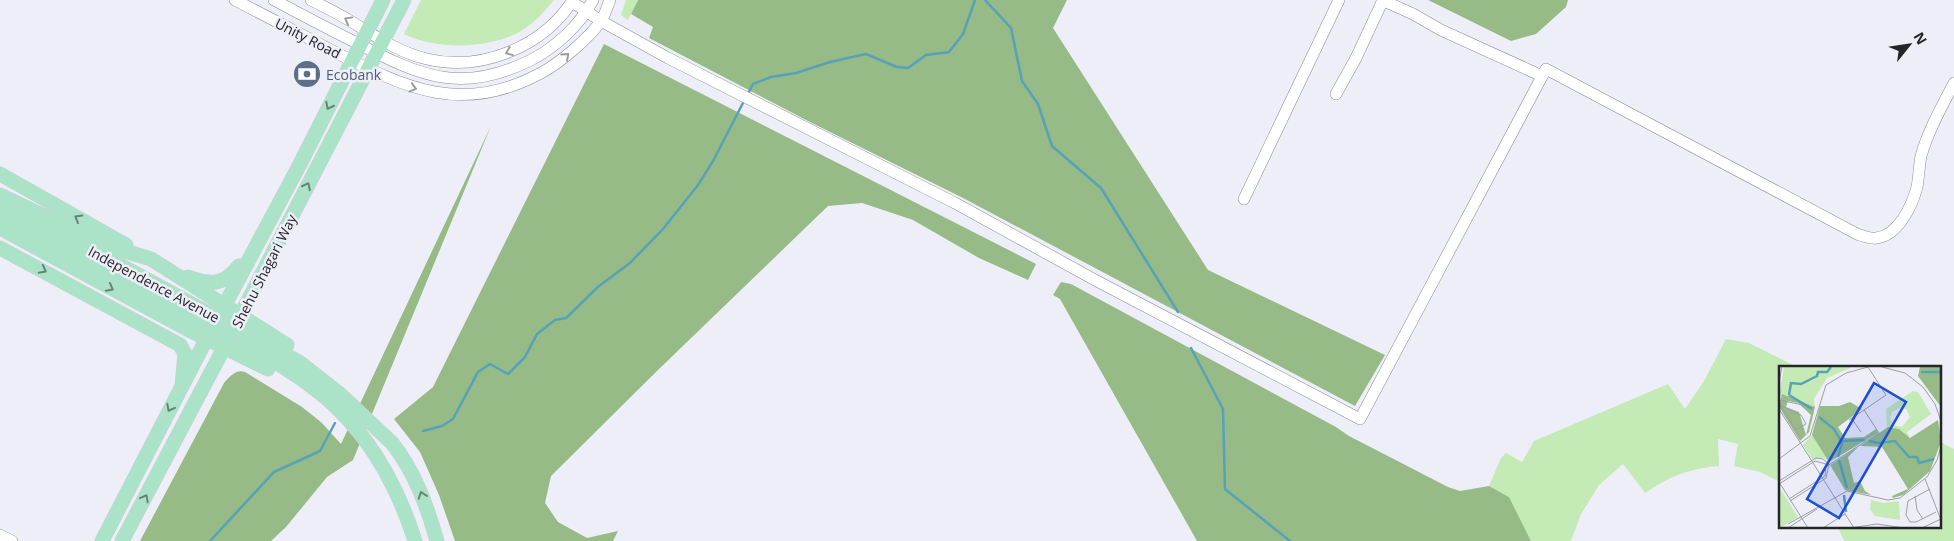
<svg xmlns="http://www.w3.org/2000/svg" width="1954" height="541" font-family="'Open Sans',sans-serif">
<rect width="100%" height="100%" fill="#eeeef8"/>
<path fill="#c4eab5" d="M421,0H554C545,11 536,21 524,29C492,50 437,50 404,34Z
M626,0H638L628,20L621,15Z
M1726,339L1749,343L1797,367H1780V482L1760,472L1734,466L1738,444L1718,439L1719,466C1687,469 1671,476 1645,493L1623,464L1599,485L1581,514L1571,541H1531L1509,497L1489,486L1501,458L1506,453L1522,462L1534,441L1668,384L1685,409L1704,381Z
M1940,442L1954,449V541H1844L1838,527H1940Z"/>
<path fill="#96bb87" d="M638,0H1067L1053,28L1208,270L1385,355L1355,406L965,199L808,121L649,38L653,27L631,14Z
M1428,0H1568L1566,7L1536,34L1511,41Z
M604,44L1036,264L1028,280L979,258L913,220L862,203L828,206L659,369L551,476L545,503L558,522L587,538L618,531L613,541H455L439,495L420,452L394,419L433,387Z
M491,126L353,460L327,477L286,527L271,541H140L224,383C230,376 236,369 245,372L302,407L321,422L341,444Z
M1061,282L1071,284L1336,427L1349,436L1448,487L1460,491L1489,486L1509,497L1531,541H1197L1060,299L1053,295Z"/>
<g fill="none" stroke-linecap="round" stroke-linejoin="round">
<path stroke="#56a2b9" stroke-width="2.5" d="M985,0L1011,28L1022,81L1038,104L1052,146L1101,188L1178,312
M748,94L753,84L771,77L796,73L830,62L866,54L897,67L908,68L926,55L949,52L963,34L975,0
M1191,348L1223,409L1225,489L1290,541
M423,431L442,426L453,419L478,372L490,364L508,374L525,357L537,334L555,320L566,318L599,286L630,263L663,229L698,185L713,161L744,101
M210,541L274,472L320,451L335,423"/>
<defs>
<path id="minor" d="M235,0C268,17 301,34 333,51C405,88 462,116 541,73C560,63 589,38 601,21C605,15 607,7 610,0
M274,0C302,15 330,30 359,44C421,77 463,94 531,60C556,47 580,25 593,0
M311,0C325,7 339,14 352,22C375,36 400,53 427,59C481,72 543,47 573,0
M1382,0L1413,14L1441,30L1542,76
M572,2L601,21L668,58L955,203L1095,280L1360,419L1546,69L1857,234C1863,236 1870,239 1876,238C1898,236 1912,206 1917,187C1919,177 1919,166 1921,156C1928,131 1942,106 1954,83
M1336,94L1356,58L1383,0
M1244,199L1339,0
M0,535L12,541"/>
<path id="major" d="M0,174L126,245
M0,195L105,245L151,259L287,345
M0,204L122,266L299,362L341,395L392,443C415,472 427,506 437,541
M0,219C59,248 117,279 176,309C221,333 270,355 311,386C363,424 396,481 415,541
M0,228L187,329L268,369
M0,248L180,345L185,354L182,386
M188,277C211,285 223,286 239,266
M221,312L299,166L383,0
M237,322L404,0
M102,541L209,334
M122,541L227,342"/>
</defs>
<use href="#minor" stroke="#8c8c95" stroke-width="12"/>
<use href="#major" stroke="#cfcfd0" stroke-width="15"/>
<use href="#minor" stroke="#fff" stroke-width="11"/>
<use href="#major" stroke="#abe3c8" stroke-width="14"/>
<defs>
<path id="major-bridge" d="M209,334L221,312
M227,342L237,323"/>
</defs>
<use href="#major-bridge" stroke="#cfcfd0" stroke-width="15" stroke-linecap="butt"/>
<use href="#major-bridge" stroke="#abe3c8" stroke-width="14"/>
</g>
<defs><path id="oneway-chevron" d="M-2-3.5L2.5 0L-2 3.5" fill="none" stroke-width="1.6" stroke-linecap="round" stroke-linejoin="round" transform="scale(1.25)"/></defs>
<g stroke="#9d9d9f">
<use href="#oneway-chevron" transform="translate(348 20) rotate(-151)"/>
<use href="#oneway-chevron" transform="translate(509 52) rotate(158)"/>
<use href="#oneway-chevron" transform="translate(566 56) rotate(-42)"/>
<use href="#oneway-chevron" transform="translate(413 88) rotate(16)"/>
</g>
<g stroke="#688478">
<use href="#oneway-chevron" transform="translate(329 106) rotate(117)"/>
<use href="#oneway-chevron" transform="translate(307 186) rotate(-63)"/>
<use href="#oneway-chevron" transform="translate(78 218) rotate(-150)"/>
<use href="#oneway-chevron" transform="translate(43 270) rotate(28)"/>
<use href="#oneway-chevron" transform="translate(110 288) rotate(28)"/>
<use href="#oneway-chevron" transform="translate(170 408) rotate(118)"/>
<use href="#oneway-chevron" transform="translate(422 495) rotate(-110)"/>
<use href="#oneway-chevron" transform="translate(145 498) rotate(-62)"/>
</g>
<defs>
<symbol id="bank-disc" viewBox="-11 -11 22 22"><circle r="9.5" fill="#5c6f8a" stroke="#eeeef8"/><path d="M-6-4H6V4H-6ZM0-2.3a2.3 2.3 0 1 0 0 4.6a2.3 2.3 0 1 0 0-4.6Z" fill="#fff"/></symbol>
</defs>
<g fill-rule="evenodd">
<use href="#bank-disc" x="291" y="58" width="32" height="32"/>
</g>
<g text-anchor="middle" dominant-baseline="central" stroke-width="5" stroke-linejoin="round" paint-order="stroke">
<g font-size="14" fill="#252529" stroke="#eeeef8">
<text transform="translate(308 38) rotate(27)">Unity Road</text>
<text transform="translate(264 271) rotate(-63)">Shehu Shagari Way</text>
<text transform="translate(154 284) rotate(28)">Independence Avenue</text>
</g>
<g font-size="14" fill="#4e5e75" stroke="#eeeef8" text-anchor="start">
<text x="326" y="74">Ecobank</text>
</g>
</g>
<g transform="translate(1779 366)">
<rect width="162" height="162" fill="#eeeef8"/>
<path d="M5,1H71V2L48,12L35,33L36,41L0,29ZM134,25L139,26L152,48L128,66L131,72L120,63L108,62L107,43ZM121,42L127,43L131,51L123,61L114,59L111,53L113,46ZM33,69L51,97L45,92L33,93L24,79ZM0,121L19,151L1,162H0ZM92,134L105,137L120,135L121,154L96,150L91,143Z" fill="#c4eab5" fill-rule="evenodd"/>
<path d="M141,1H162V41L139,10ZM3,28L36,41L30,66L21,75L0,41ZM9,35L19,37L32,49L27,69L20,46L7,41ZM71,36L83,43L59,61L66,72L85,71L97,63L99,67L50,96L33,69L41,40H60ZM159,54L162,76L151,105L124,129L114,132L113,130L129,123L103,81L81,80L109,61L120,63L131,72ZM79,81L69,91L75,117L81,115L86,125L92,129L66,124L51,99Z" fill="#96bb87" fill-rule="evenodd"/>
<path fill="none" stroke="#56a2b9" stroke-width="2.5" d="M142,6H163M10,29L12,17L22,18L38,10L39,6H48L52,1M10,29L33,43M40,51L55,63L63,77L59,91M61,75L86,74M90,75L99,77L116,75L130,91H138L140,97L155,93M60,94L68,122M65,129L67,146"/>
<path fill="none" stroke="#9e9ea5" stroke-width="1" d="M103,1L126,7L144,21L156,38L163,58M0,16L3,1M0,34L24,39M0,39L22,49L27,58L17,64M2,40L17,64M0,43L75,162M73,53L82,66M70,54L85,44M0,93L31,70L47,19L67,7L89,1M48,100L100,67L85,44L107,29L89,1M146,113L162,154M0,115L37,92L44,93L50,98L47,112L11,135M0,116L29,162M0,118L36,95L47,98L46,110L10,133M151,123L129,135L127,149L131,156H137L157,146M136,130L138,144L144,153M9,158L68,125L109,134L121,132L148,111L158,94L163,77M9,162L38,143M44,162L66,148M71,162L98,158L125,162M79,162H118M143,162L162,153"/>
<path fill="#1d4ed8" fill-opacity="0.15" stroke="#1d4ed8" stroke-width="2.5" d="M95,17L127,36L60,152L28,133Z"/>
<rect width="162" height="162" fill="none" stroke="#252529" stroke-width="2.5"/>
</g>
<g transform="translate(1909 45) rotate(60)" stroke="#eeeef8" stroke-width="4" paint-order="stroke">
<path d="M0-4L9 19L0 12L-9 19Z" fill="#252529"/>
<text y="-8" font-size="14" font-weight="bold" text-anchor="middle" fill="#252529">N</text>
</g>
</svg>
